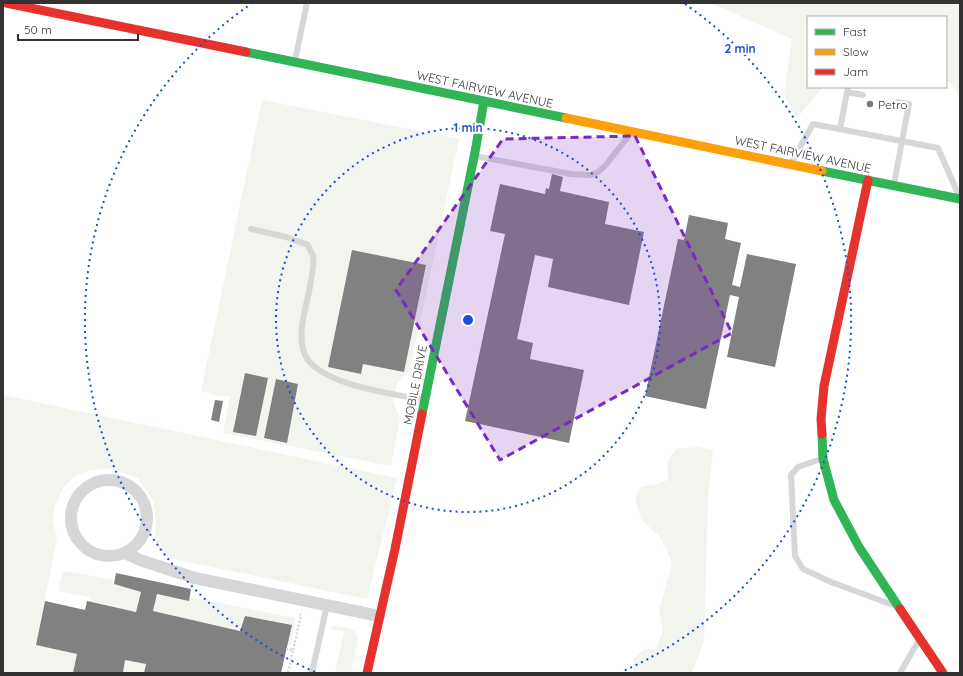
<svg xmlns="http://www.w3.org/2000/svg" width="963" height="676" font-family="Quicksand,sans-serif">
<rect width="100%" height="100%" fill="#fff"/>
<path fill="#f1f5ed" d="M713,3H960V98L952,85L946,80V17H808V87H823L797,118L784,95L792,39L713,4Z
M262,100L459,139L410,370L397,384L393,402L400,418L391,466L223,433L230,397L215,395L201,391Z
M3,395L397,478L367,599L167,558L158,549L155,538L156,524L153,500L138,478L108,468L87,471L75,476L63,488L55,506L53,520L57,538L36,645L77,654L73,673H3Z
M698,447L713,450L708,498L704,641L695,665L691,673H633V660L644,649L656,650L663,631L659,611L672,562L660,537L641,519L635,499L641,487L657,484L668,480L667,463L676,449Z
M65,571L115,580L114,584L141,592L136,612L91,602V597L58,591L62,575Z
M157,594L189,601V597L295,618L291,645H287L292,625L245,616L240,631L153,611Z
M330,625L351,629L355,632L358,638L351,673H335L344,631L333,630Z
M125,660L146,664L144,673H123Z"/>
<path fill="#818181" d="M552,174L563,177L560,191L609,202L605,224L644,232L629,305L548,287L553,259L535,255L517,339L533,343L530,359L584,370L569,443L465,421L505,234L490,231L500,184L545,194L546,188L549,189Z
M689,215L728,223L725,239L741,243L732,285L740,287L747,254L796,264L775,367L727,357L739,297L730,295L706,409L645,396L678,239L684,240Z
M352,250L426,265L404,372L363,364L361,374L328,367Z
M245,373L268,378L256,436L233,432Z
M276,379L298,384L287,443L264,438Z
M215,400L223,401L219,422L211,420Z
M116,573L191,589L189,601L157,594L153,611L240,631L245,616L292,625L281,673H144L146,664L125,660L123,673H73L77,654L36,645L45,601L85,610L87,601L136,612L141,592L114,584Z"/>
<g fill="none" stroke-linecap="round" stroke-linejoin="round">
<path stroke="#d6d6d6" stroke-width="2.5" stroke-dasharray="2 2" stroke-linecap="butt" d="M286,649L293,650L288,673
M293,650L301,615L300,614"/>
<path stroke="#d7d7d7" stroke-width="6" d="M295,60L307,3
M847,92L863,95
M840,129L848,87
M475,156L571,174L591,175L598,172L604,167L631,133
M791,163L813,124L938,148L959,196
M894,184L909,104L898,102
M251,229L286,237L308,245C309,249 312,253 313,256C315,267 309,291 307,301C303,317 298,339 305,355C319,385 395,394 424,400
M821,459L798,467L791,475L795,556L803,569L831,582L893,605
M312,673L327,605
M900,673L919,640"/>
<path stroke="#d7d7d7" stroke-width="12" d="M71 518a38 38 0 1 1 76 0a38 38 0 1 1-76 0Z
M125,553L140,560L195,578L379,616"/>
<path stroke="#30b455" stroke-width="9" d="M246,52L566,118
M822,171L960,199
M422,414L475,152L484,101
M822,434L823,459L834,500L859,547L900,609"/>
<path stroke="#ff9f0a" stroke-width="9" d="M566,118L822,171"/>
<path stroke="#e5322d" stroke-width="9" d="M6,3L246,52
M822,434L821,419L824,386L868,180
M900,609L943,673
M367,673L395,549L422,414"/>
</g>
<path fill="#7b2cbf" fill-opacity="0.2" stroke="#7b2cbf" stroke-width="3" stroke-dasharray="8 5" stroke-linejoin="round" d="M635,136L732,333L500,460L396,290L503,139Z"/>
<g fill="none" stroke="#1d4ed8" stroke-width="2" stroke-dasharray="2 4">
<circle cx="468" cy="320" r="192"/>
<path d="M315 672A384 384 0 0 1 251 4M685 4A384 384 0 0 1 621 672"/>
</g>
<circle fill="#7a7a7a" stroke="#fff" stroke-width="1.5" cx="870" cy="104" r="4"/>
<g text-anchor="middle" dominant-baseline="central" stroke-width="4" stroke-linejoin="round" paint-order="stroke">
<g font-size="12" fill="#333" stroke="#fff">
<text transform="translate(485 89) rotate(12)">WEST FAIRVIEW AVENUE</text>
<text transform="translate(803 154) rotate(12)">WEST FAIRVIEW AVENUE</text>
<text transform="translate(415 385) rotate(-79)">MOBILE DRIVE</text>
</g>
<g font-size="12" fill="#333" stroke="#fff" text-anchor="start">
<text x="878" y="104">Petro</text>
</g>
</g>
<circle cx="468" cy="320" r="6" fill="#1d4ed8" stroke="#fff" stroke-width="2"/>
<g font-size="12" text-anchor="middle" font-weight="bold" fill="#1d4ed8" stroke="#fff" stroke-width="4" stroke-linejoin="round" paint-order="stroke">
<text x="740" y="53">2 min</text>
<text x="468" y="132">1 min</text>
</g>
<rect width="963" height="676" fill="none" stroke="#333333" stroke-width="8"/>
<rect x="807" y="16" width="140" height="72" fill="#ffffff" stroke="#adadad"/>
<rect x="815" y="29" width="20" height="6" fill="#30b455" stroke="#adadad"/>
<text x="843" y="36" font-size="12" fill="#333333">Fast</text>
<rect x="815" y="49" width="20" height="6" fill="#ff9f0a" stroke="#adadad"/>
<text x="843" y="56" font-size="12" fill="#333333">Slow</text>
<rect x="815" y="69" width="20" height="6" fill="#e5322d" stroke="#adadad"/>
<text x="843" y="76" font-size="12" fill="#333333">Jam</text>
<path d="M18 34v6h120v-6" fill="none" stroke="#333333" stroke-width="2"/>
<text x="24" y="34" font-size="12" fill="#333333" stroke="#ffffff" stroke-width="3" paint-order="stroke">50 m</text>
</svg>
